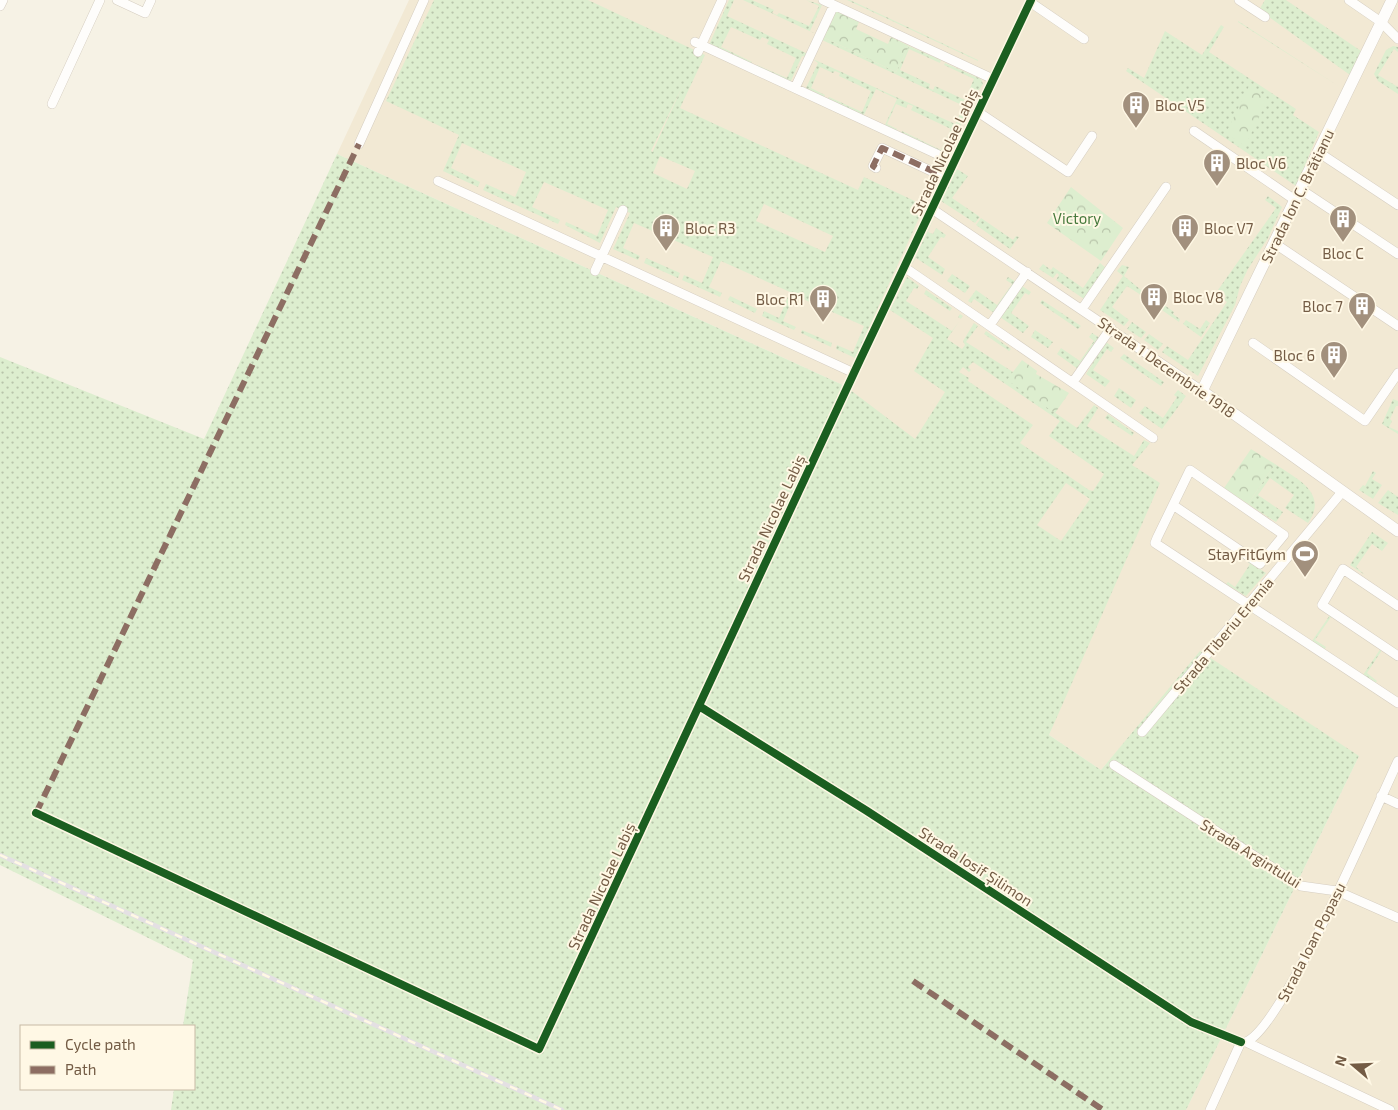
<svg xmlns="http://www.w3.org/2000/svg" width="1398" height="1110" font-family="'Exo 2',sans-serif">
<defs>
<pattern id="grass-dots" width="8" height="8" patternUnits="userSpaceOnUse" patternTransform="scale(1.25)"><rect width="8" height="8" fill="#ddeecf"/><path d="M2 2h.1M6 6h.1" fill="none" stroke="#b8c4aa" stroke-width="1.8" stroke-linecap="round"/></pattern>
<pattern id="park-crowns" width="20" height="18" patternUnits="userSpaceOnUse" patternTransform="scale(1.25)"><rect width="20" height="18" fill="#ddeecf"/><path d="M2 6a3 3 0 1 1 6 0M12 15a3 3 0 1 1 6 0" fill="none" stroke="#b8c4aa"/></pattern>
</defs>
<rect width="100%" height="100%" fill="#f6f2e5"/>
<path fill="#f2e9d4" d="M409,0H1398V1110H1186L1359,756L1136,729L1101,770L1049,735L1053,725L845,386L337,154Z"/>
<path fill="url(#grass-dots)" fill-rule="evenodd" d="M434,0H588L705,55L680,108L858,190L864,177L923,205L919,218L855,358L836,349L837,345L853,352L864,326L794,295L783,321L796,327L794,330L762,316L764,311L779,318L790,292L721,261L709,287L722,293L720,297L682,280L684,275L702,283L713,257L634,223L623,248L640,256L638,260L613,249L630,213L616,207L600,243L565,225L566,222L597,236L608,210L544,182L532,207L560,220L558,224L483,190L486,184L515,197L526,172L462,143L451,168L480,182L478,187L443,171L459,135L386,101ZM683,85L653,151V152L651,151ZM660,156L695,171L687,189L653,173ZM764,204L833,236L825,252L756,221Z
M729,0H734L727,16L808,54L806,57L802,56L790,83L756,67L757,65L787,78L796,58L767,44L769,40L762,37L760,40L731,27L721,47L752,62L750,64L709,45Z
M743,0H752L774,10L772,13L777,15L779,13L809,26L819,6L806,0L822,5L810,31L818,35Z
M847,0H850L978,60V61Z
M1265,0H1286L1361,51L1350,75L1259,10Z
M1238,21L1340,87L1238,22Z
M1221,25L1224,27L1209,52L1296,109L1293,115L1319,132L1296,186L1126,71L1128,68L1144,78L1165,31L1202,55Z
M823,37L896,72L909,46L941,60L940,63L909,49L900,70L930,84L929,88L933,90L935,86L965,100L974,79L944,65L945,63L981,79L983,84L968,106L949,157L900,134L902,131L941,150L951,129L911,110L913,106L908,104L906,108L896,104L887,124L897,129L895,132L884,127L897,99L876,89L863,117L828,100L829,97L862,112L871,91L839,76L840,73L835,71L833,73L820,67L811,88L825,95L823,98L805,90L818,63L813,59L955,124L964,106L822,40Z
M1393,46L1398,47V52L1394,49L1378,75L1398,87V94L1378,81L1374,74L1386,50Z
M337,154L845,386L915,439L945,392L914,371L933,338L890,310L907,277L919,286L917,289L914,288L906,301L952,331L961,319L958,317L960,314L963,316L947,339L962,349L965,345L963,341L974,323L978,326L966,342L1013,372L1008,380L1077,428L1094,405L1098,408L1087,426L1134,456L1144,440L1150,443L1132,465L1160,483L1049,735L1101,770L1200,651L1359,756L1186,1110H171L174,1089H194V1026H183L193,960L0,865V357L204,439ZM973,362L1060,421L1049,436L1104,474L1093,491L1089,490L1020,443L1033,425L968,381L969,378L959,372L963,367L969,372L971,370L968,367ZM1066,483L1090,499L1061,541L1037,525Z
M957,169L968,176L952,198L980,217L975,223L941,201Z
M1268,196L1282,207L1268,238L1248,269L1240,286L1235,305L1198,376L1162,352L1167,346L1188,360L1227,302L1224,300L1226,296L1218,290L1276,208L1265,200Z
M981,218L1013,240L1016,236L1019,237L1010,249L976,225Z
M933,220L928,232L933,234L936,228L946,235L944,238L941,237L928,257L945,269L942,275L916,258L912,264Z
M646,258L680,273L678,278L644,263Z
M1100,263L1106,268L1084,299L1056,280L1059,275L1057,273L1053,278L1039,269L1043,264L1051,270L1053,267L1083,288Z
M1122,265L1129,267L1124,276L1146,294L1144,297L1127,286L1112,307L1129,320L1124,326L1100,310L1123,276L1117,271Z
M952,274L970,286L965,293L947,281Z
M1008,277L1016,282L994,313L974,299L971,303L968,301L976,290L997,305L1012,284L1006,280Z
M1022,286L1031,292L1029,295L1025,293L1011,313L1029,326L1023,333L1000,317Z
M926,290L952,308L950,311L924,294Z
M730,296L757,309L755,313L728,300Z
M1152,296L1174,312L1173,314L1180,319L1179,322L1149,301Z
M1042,300L1081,326L1078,329L1040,303Z
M1186,320L1200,329L1206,320L1210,323L1201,337L1183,324Z
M1132,322L1146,332L1141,338L1127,329Z
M802,330L832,343L831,347L801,333Z
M1035,330L1053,342L1048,348L1031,337Z
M986,331L1011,349L1009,351L984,334Z
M1092,333L1100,338L1078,369L1057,354L1061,348L1080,361L1094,341L1089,337Z
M1149,334L1163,344L1158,350L1144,340Z
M1106,342L1114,348L1111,352L1107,349L1093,370L1110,381L1105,387L1086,374Z
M1124,354L1164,382L1161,386L1120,358Z
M1119,388L1136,400L1131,408L1114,396Z
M1178,390L1186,396L1162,429L1139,413L1145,406L1163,418L1177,397L1174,395Z
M1393,399L1398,401V406H1396L1390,419L1392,421L1389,427L1398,431V434L1382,424Z
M1108,414L1134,433L1132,436L1105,418Z
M1275,464C1297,479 1329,493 1308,523L1285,508L1294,495L1270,478L1258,495L1283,512L1276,522L1248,504Z
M1373,471L1376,473L1372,479L1382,485L1373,499L1359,490L1363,485L1365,486Z
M1388,490L1398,497V515L1378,503Z
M1372,532L1388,543L1382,551L1372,544L1356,567L1365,575L1350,565Z
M1240,556L1266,573L1246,596L1226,584L1228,582L1235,587L1250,564Z
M1330,615L1343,623L1331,617L1315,640L1326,647L1324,650L1312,641Z
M1381,648L1398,661L1382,650L1367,673L1377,681L1375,684L1363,675Z"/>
<path fill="url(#park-crowns)" d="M836,11L859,22L856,29L888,44L891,37L909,46L896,72L823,37Z
M1249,86L1268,99L1245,146L1226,133Z
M1071,187L1123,228L1101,261L1047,223Z
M1022,360L1037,371L1036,374L1069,393L1055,413L1007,380Z
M1251,449L1275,464L1248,504L1224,488Z"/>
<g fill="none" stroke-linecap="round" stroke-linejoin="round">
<defs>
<path id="minor" d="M117,0L145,13L151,0
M823,0L993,79
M1239,0L1265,17
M1349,0L1381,22L1398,39
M1030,2L1084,39
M0,6L3,0
M695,42L954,162
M698,52L722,0
M795,88L834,5
M52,104L100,0
M978,112L1068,172L1092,136
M1194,131L1295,200
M359,144L424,0
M1318,152L1398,205
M876,168L873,166L882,148L946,178
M438,181L854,373
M1300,189L1398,254
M932,209L1202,391
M1274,243L1398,326
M904,267L1153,438
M595,271L623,210
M1082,309L1166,187
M990,325L1027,272
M1253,343L1365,421L1398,373
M1073,382L1111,328
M1173,505L1260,564L1284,535L1190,470L1157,538L1155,543L1398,703
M1398,606L1343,569L1322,605L1398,656
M699,706L867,811L1191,1022L1241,1042
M1142,732L1342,492
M1114,765L1301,886L1337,891L1398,918
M1381,796L1398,804
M36,813L539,1049L860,360L1031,0
M1246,1042L1390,1110
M1210,1110L1241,1042H1246C1284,1026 1375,809 1398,761"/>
<path id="tertiary" d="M1392,0L1202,391L1398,531"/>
</defs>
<use href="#minor" stroke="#d5cdc0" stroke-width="10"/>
<use href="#tertiary" stroke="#d5cdc0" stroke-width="12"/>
<use href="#minor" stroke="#fefdfb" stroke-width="9"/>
<use href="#tertiary" stroke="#fefdfb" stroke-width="11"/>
<defs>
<path id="rail" d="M0,855L562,1110"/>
</defs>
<use href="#rail" stroke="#e4e0e3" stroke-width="4.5"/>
<use href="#rail" stroke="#fff8e5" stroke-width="2.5" stroke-dasharray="8" stroke-linecap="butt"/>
<path stroke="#8d6e63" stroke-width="6" stroke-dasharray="12 6" stroke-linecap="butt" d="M876,168L873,166L882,148L939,174
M36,813L359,144
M913,981L1103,1110"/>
<defs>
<path id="cycleway" d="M699,706L867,811L1191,1022L1241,1042
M36,813L539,1049L860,360L1031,0"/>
</defs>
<use href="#cycleway" stroke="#fff8e5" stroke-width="11"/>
<use href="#cycleway" stroke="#1b5e20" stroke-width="8"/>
</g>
<defs>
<symbol id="building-pin" viewBox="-11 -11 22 30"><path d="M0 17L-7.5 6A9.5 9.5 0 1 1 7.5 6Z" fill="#a2907d" stroke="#fff8e5"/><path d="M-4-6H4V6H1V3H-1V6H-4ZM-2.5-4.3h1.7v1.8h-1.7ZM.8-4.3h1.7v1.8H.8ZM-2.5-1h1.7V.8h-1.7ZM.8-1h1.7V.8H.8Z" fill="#fff"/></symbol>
<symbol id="stadium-pin" viewBox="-11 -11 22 30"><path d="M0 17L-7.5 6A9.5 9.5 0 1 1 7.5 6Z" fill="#a2907d" stroke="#fff8e5"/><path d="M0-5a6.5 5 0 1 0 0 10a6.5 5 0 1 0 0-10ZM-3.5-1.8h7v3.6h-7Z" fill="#fff"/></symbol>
</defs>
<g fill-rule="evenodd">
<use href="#building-pin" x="1120" y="89" width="32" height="43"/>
<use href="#building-pin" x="1201" y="147" width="32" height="43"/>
<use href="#building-pin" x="1327" y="203" width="32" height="43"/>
<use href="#building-pin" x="650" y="212" width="32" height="43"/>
<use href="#building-pin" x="1169" y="212" width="32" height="43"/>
<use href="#building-pin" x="1138" y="281" width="32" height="43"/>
<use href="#building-pin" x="807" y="283" width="32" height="43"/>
<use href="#building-pin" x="1346" y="290" width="32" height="43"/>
<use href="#building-pin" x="1318" y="339" width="32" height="43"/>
<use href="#stadium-pin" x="1289" y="538" width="32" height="43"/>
</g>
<g text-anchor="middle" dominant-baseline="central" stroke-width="4" stroke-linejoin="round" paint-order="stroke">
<g font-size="15" fill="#745c45" stroke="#fff8e5" text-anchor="start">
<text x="1155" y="105">Bloc V5</text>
<text x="1236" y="163">Bloc V6</text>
<text x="685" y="228">Bloc R3</text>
<text x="1204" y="228">Bloc V7</text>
<text x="1343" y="253" text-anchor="middle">Bloc C</text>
<text x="1173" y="297">Bloc V8</text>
<text x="804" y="299" text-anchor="end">Bloc R1</text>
<text x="1343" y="306" text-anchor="end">Bloc 7</text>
<text x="1315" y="355" text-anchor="end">Bloc 6</text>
<text x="1286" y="554" text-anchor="end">StayFitGym</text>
</g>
<g font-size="15" fill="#745c45" stroke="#fff8e5">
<text transform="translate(944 152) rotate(-65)">Strada Nicolae Labiș</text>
<text transform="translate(1297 196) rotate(-64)">Strada Ion C. Brătianu</text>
<text transform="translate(1167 367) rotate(35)">Strada 1 Decembrie 1918</text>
<text transform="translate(771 518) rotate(-65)">Strada Nicolae Labiș</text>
<text transform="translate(1223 635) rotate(-50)">Strada Tiberiu Eremia</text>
<text transform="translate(1251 853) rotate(32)">Strada Argintului</text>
<text transform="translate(976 866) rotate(33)">Strada Iosif Șilimon</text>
<text transform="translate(601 886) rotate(-65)">Strada Nicolae Labiș</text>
<text transform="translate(1311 942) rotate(-63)">Strada Ioan Popasu</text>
</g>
<g font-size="15" fill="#477a3d" stroke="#fff8e5">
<text x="1077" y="218">Victory</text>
</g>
</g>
<rect x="20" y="1025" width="175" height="65" fill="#fff8e5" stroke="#c7baa5"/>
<rect x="30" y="1041" width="25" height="8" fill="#1b5e20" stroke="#c7baa5"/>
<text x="65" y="1050" font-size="15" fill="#745c45">Cycle path</text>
<rect x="30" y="1066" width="25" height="8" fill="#8d6e63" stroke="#c7baa5"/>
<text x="65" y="1075" font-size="15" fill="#745c45">Path</text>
<g transform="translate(1353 1065) rotate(289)" stroke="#fff8e5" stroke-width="4" paint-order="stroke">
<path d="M0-4L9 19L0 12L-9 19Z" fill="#745c45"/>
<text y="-8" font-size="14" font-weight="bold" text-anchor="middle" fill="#745c45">N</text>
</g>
</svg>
